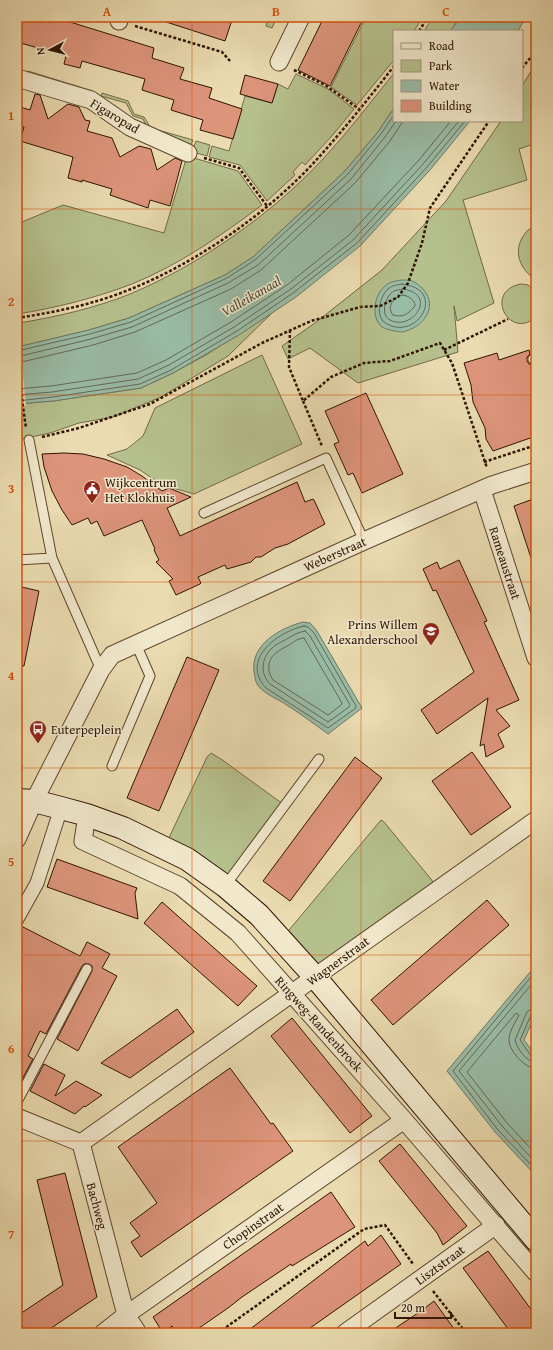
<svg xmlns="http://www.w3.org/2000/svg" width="553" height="1350" font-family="'Gentium Book Plus',serif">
<rect width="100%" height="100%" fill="#eadbb0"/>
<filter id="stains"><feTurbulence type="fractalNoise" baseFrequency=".005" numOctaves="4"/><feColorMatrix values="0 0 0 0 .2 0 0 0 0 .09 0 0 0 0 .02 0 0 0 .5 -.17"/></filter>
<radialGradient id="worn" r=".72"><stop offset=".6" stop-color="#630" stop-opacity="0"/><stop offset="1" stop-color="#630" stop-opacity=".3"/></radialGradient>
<path fill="#b5c08c" stroke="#726a48" d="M268,17H277L272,28L266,26Z
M366,17H423L414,31H394V60L357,105L331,87Z
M433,17H461L450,31H424Z
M536,63V143L519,149L527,180L463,200L494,303L457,321L454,306L458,352L358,383L310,348L288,359L282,346L315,323L382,270L446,201L501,121H522V86Z
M28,71L93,91L92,93L27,74Z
M394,73V108L378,132L344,172L253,257L225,275L129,318L89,330L22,346V335H21L19,323C56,317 95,308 130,294C199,265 272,214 323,159C348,132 371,102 394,73Z
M296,74L328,89L354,109L331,137L305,165L302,162L293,172L295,175L267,201L240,165L209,157L212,146L229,151L245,96L272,103L278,84L288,89Z
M102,93L128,101L134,114L144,117L151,128L193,140L191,145L194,146L196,141L210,145L207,156L183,149L149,131L143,119L133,116L126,103L101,96Z
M187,156L238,171L262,205C222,235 179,265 132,284C95,298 56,308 17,314V224L63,205L164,233Z
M536,224V280C513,265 512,239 536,224Z
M521,284L528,285L536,291V317C509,341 483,291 521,284Z
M273,312L228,356L161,397L113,417L79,423L50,433L17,440V404L53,401L141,388L173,373L206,355Z
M262,355L302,444L194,494L162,485L140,470L107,455L127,449L143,436L155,408Z
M211,753L221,759L283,804L224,880L167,842L207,757Z
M381,820L384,822L435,884L321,968L284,936Z"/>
<path fill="#99bca6" stroke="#6f7965" d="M461,17H526L518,31H450Z
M394,108V121H470L430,170L360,246L296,297L239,335L173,373L141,388L53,401L17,404V347L89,330L129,318L225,275L253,257L344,172L378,132Z
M402,280C406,280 411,280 414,282C417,283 419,286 421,287C439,304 426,325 406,331C403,333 398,331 394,331C391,330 385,329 382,327C371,318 374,297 383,288C388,282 395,281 402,280Z
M303,622L310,623L317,631L362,708L328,734C313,723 298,712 282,702C273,697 263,693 257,684C255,681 255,676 254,672C250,645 280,628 303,622Z
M536,965V1013L524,1040L536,1056V1176L495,1132L447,1071Z"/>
<path fill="#eadbb0" d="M17,345H20L26,406H20L17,373Z"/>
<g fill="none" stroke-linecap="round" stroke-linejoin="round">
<path stroke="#646855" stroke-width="1" d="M402,284C448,289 418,341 387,324C375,318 379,300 386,291C390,286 396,285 402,284Z
M403,289C439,294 412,332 390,320C380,315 385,296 394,291C396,290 400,290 403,289Z
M403,295C409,296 415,300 415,306C408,314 403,318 393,315C386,306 394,297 403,295Z
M17,351L90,334L131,322L227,278L255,260L347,175L381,134L394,115
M17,356L25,355L91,339L132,327L228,283L258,265L351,179L385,137L396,121
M17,362L26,361L93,345L135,332L231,289L261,270L355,183L390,141L403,121
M17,389L51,386L137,373L166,360L231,322L287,285L349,235L419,160L451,121
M17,395L52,392L138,379L169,365L234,327L291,289L353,240L423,164L459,121
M17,401L53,397L140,384L171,370L237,331L293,293L357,243L427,167L465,121
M304,626L308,627L314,633L356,706V708L328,728L266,688C240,660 277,632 304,626Z
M305,631L310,636L350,705L349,707L328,722L270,684C260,674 261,658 272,648C275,645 281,642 285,640C292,636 298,632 305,631Z
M304,638L342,703L341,705L328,715L273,680C271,677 270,675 269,671C267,656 278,651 289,645C294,642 298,638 304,638Z
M536,971L453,1071L498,1130L536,1170
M536,979L459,1071L502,1126L536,1163
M536,1008L531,1009L527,1012L515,1040C517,1049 527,1062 536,1063
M536,1013L531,1015L520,1040L531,1056L536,1058
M536,1069C525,1068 509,1051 509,1040C509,1031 515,1023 519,1015L516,1013L467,1072L507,1123L536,1154"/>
</g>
<path fill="#dc947a" stroke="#2f1404" d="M17,17H54L154,48L152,58L184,68L180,79L212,88L209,98L242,109L233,139L200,130L203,120L171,110L174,100L142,90L145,79L82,61L80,68L64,64L66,56L17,42Z
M161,17H233L225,41L160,20Z
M324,17H364L330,86L298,70Z
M245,75L278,84L272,103L240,94Z
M35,94L40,95L48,119L68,104L79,107L85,120L90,121L87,131L112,138L120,157L139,146L151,149L157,170L175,158L182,161L170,206L150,200L148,208L110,195L112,189L82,180V182L68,178L73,157L20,141L24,127L17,125V117L20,107L30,110Z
M529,350L530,354L527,357V361L529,364L533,365L536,372V436L493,451L486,439L485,428L473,402L471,385L464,363L497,353L499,360Z
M366,393L403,474L362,493L353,473L348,475L334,444L339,442L325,411Z
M64,453L83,454L104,459L127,467L142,476L162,491L169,488L191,497L167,508L180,536L297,482L305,502L313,499L314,500L325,524L288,544L275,548L261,557H256L251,562L227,569L225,565L198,577L201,583L200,584L176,595L169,581L173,579L156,562L159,560L154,550L155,549L142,520L104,536L97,521L91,524L88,518L72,525L62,510L52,491L44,467L42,454Z
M536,498V563L533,564L514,506Z
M459,560L487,621L484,622L519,700L496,710L510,726L498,734L504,747L486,757L484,744L480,746L488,698L437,734L421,710L474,672L436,590L433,591L423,569L437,562L440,569Z
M17,586L39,591L24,666L17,665Z
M187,657L219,670L159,811L127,798Z
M472,752L511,807L471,835L432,781Z
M355,757L382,778L290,901L263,881Z
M57,859L137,888L135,893L138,919L47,887Z
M487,900L509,925L393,1025L371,1000Z
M162,902L257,986L238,1006L144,923Z
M21,926L80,956L87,942L110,954L102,968L117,976L78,1051L57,1039L92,971V966L89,964H84L82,966L46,1034L40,1031L28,1056L33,1059L19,1085L17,1084V927Z
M177,1009L194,1032L130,1078L101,1063Z
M292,1018L372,1116L350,1133L271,1036Z
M44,1064L65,1075L55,1096L76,1081L102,1095L85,1107L84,1106L75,1114L30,1091Z
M230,1068L271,1124L273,1123L293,1151L141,1257L131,1242L140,1236L130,1223L157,1203L118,1147Z
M400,1144L467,1226L443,1245L437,1233L379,1161Z
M65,1173L97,1297L44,1333H17V1316L63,1285L37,1180Z
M331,1192L355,1227L292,1266L291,1264L242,1297L228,1308L192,1333H177L172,1326L163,1333L153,1317Z
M381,1235L401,1264L303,1333H245L365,1241L368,1246Z
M488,1251L536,1316V1333H511L463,1268Z
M434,1301L457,1333H388L421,1311Z"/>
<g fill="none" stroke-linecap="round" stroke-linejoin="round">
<defs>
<path id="service" d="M533,359L536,358
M29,440L52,558L101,670
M204,513L326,458L364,541
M17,560L52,558
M112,766L150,676L136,644
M225,886L319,759
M17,1102L87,969"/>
<path id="pedestrian" d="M17,919L37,883L61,808"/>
<path id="minor" d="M119,21L120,17
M279,62L301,17
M17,78L91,100L130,127L188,153
M482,490L536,658
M87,815L83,841L180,886L238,933L404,1120L536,1273
M17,839L34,801L101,670L112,655L364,541L492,485L536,471
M17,1117L81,1143L126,1315L138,1333
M81,1143L536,820
M103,1333L126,1315L404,1120
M345,1333L496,1225"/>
<path id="secondary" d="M17,800L34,801L61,808L87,815L123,828L187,859L225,886L259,915L315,977L536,1240"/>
</defs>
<use href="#service" stroke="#5e462f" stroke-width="11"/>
<use href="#pedestrian" stroke="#5e462f" stroke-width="15"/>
<use href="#minor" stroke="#5e462f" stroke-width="19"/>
<use href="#secondary" stroke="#2f1404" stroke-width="24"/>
<path stroke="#2f1404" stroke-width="2.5" stroke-dasharray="3 2" stroke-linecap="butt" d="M135,26L222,52L230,61
M419,31L428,17
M522,68L536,51
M294,70L325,85L359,109
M204,158L239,168L267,206
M17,318C56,312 95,304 131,289C198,262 271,211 319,157C345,128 370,97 394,66
M290,330L289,367L303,401L331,377L364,363L390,361L440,343L452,363L487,468
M17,344L23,407L26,428
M444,350L508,319
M303,401L322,446
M42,437L79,428L150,404L262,343L311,321L360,307L380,306L398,297L408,283L422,243L430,208L489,121
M484,462L536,445
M433,1291L466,1333
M218,1333L364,1229L385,1225L413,1264"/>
<use href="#service" stroke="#f1e8cc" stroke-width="9"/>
<use href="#pedestrian" stroke="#f1e8cc" stroke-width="13"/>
<use href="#minor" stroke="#f1e8cc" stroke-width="17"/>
<use href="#secondary" stroke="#f1e8cc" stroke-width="22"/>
</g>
<path fill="none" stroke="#d6520b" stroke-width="1" stroke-opacity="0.55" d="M192,17V1333M361,17V1333M17,209H536M17,395H536M17,582H536M17,768H536M17,955H536M17,1141H536"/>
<defs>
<symbol id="civic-pin" viewBox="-11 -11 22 30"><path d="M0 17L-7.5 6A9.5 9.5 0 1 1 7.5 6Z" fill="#8f2418" stroke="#f1e8cc"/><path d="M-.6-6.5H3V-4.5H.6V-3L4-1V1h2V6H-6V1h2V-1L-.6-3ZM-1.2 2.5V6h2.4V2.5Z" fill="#fff"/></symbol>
<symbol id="school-pin" viewBox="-11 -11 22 30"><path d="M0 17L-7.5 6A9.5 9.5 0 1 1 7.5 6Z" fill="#8f2418" stroke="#f1e8cc"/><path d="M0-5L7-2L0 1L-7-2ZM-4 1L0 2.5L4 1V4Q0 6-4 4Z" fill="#fff"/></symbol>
<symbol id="bus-pin" viewBox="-11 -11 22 30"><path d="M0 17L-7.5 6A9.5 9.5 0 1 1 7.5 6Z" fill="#8f2418" stroke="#f1e8cc"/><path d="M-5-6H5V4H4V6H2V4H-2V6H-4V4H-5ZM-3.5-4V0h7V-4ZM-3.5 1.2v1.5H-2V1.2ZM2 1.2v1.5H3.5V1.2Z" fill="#fff"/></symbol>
</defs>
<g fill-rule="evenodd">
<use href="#civic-pin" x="82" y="479" width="20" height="27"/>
<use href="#school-pin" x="421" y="621" width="20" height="27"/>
<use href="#bus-pin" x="28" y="719" width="20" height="27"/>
</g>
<g text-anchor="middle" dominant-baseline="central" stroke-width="3" stroke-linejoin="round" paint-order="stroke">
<g font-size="13" fill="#2f1404" stroke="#f1e8cc">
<text transform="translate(115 116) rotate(31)">Figaropad</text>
<text transform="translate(335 554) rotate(-24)">Weberstraat</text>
<text transform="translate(505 563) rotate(72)">Rameaustraat</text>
<text transform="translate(338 961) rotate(-36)">Wagnerstraat</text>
<text transform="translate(319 1024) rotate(48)">Ringweg-Randenbroek</text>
<text transform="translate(97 1206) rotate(75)">Bachweg</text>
<text transform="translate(253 1226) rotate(-35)">Chopinstraat</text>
<text transform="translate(440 1265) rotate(-36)">Lisztstraat</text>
</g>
<g font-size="13" fill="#2f1404" stroke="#f1e8cc" text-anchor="start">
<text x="105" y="482">Wijkcentrum<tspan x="105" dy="15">Het Klokhuis</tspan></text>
<text x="418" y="624" text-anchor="end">Prins Willem<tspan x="418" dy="15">Alexanderschool</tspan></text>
<text x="51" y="729">Euterpeplein</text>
</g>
<g font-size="14" font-style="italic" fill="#544f3d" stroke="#f1e8cc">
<text transform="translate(251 296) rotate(-30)">Valleikanaal</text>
</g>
</g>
<rect width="553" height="1350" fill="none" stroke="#eadbb0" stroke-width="44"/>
<rect x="393" y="30" width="130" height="92" fill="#f1e8cc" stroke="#a3937c"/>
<rect x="401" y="43" width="20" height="6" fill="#f1e8cc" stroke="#a3937c"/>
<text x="429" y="50" font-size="12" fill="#2f1404">Road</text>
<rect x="401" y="60" width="20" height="12" fill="#b5c08c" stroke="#a3937c"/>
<text x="429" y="70" font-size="12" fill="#2f1404">Park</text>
<rect x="401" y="80" width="20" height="12" fill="#99bca6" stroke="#a3937c"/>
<text x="429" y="90" font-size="12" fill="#2f1404">Water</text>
<rect x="401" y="100" width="20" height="12" fill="#dc947a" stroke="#a3937c"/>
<text x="429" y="110" font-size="12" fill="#2f1404">Building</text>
<g transform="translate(50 50) rotate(263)" stroke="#f1e8cc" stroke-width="3" paint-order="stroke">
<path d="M0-3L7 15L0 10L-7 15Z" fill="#2f1404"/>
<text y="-6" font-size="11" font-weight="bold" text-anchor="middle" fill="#2f1404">N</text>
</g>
<path d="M395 1312v6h56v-6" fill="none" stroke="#2f1404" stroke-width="2"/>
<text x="401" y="1312" font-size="12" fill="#2f1404" stroke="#f1e8cc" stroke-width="3" paint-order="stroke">20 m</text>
<rect x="22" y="22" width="509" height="1306" fill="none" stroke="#d6520b" stroke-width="1.5"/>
<g font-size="13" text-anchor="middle" font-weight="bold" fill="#d6520b">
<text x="107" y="16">A</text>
<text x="276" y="16">B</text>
<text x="446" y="16">C</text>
<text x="11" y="120">1</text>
<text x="11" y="306">2</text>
<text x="11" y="493">3</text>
<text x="11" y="680">4</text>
<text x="11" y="866">5</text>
<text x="11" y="1053">6</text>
<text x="11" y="1239">7</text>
</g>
<rect width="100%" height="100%" filter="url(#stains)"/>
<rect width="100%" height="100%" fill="url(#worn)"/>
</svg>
